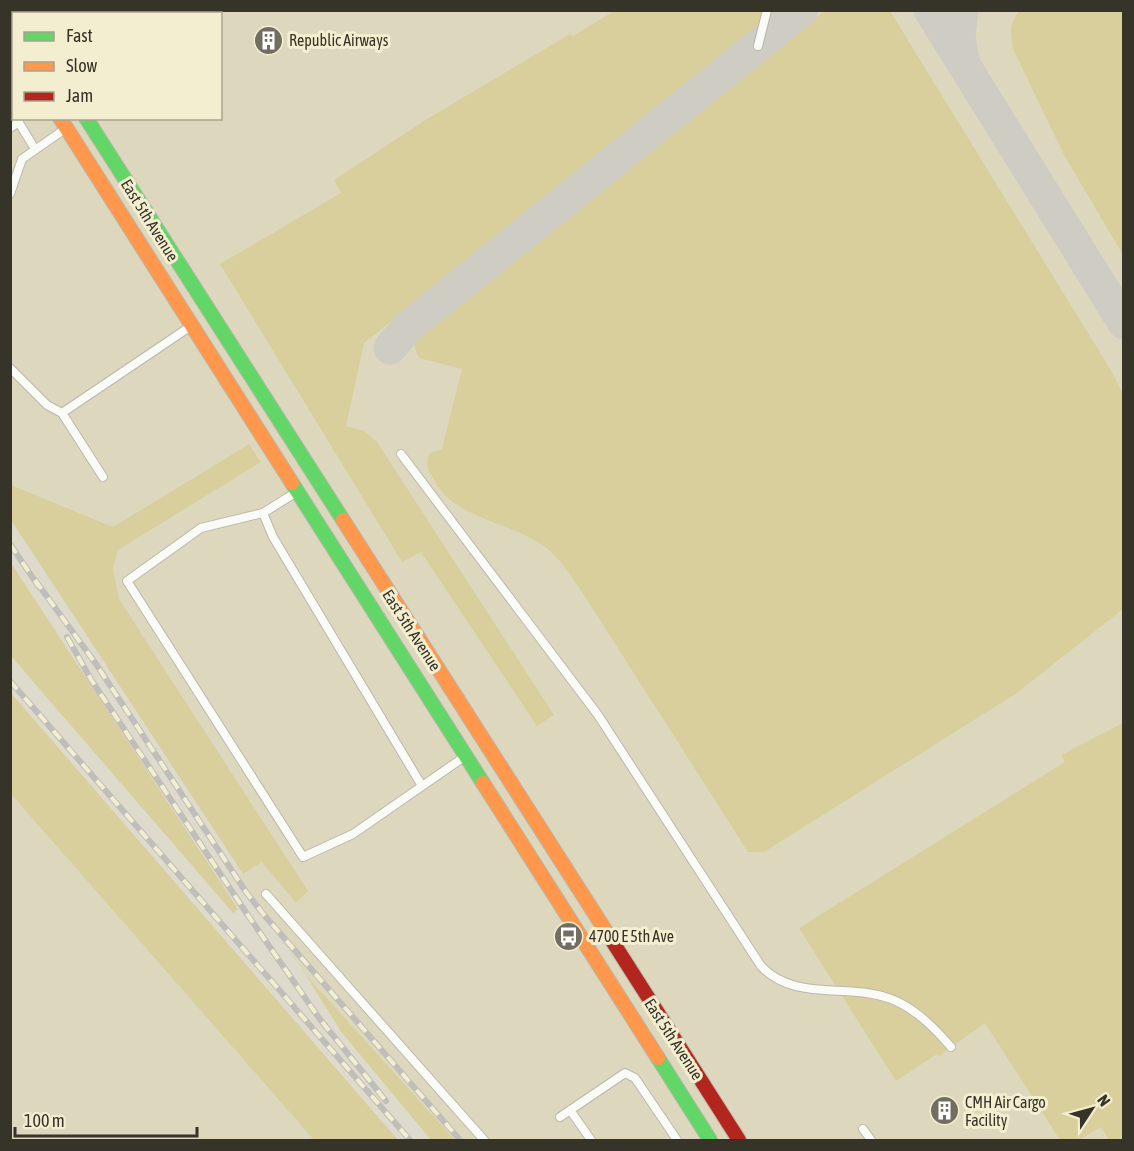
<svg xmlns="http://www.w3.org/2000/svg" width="1134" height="1151" font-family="'Asap Condensed',sans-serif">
<rect width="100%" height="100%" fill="#dedbcc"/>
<path fill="#ddd8bd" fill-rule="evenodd" d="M10,11H1123V1140H455L305,974L237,878L262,862L296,903L308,891L119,599L113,568L117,550L261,461L248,444L113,527L11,485ZM14,14H220V118H14Z
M11,794L314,1140H11Z"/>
<path fill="#d8cf9d" d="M826,10L890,11L1112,372L1124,396L1123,609L1017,693L764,852H748L582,592C571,576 560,558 544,546C514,525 466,519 443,493C439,489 436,483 433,478C427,469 425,463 430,453L442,449L462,369L419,358C415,350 413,344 418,337Z
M1118,10L1124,14L1123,255L1064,155L1014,51C1010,34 1009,25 1019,11Z
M614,11H781L364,343L346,426L364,431L377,442L554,715L537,726L421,552L402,562L220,264L341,193L334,180L427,119L570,34L573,36Z
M249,444L261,462L118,550L113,568L119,599L308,891L296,903L262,862L243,874L11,520V485L113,527Z
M11,563L238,909L233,913L11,656Z
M11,693L398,1140H314L11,794Z
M1123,723V1140H1109L1101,1127L1079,1140H1060L985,1023L939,1056L937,1054L896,1081L799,928L1065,762L1061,755Z
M305,974L455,1140H431L342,1033Z"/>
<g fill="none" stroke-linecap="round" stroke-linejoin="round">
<path stroke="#ceccc3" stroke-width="33" d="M930,10L1124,323
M962,10L959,36L963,61
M390,348L409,326L802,10"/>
<defs>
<path id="lane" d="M758,46L767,10
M16,118L35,149
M10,128L19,122
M10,194L22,159L65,129
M10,368L47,405L62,413
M401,454L598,715L761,966C797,1005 858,979 902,1004C922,1015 937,1031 951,1047
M103,477L62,413L191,326
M295,493L263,513L201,528L127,581L303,857L353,834L464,757
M263,513L273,537L422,786
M266,894L484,1140
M570,1110L591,1140
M560,1117L625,1073L635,1078L677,1140
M863,1129L871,1140"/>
<path id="fast" d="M10,42L14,46
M86,118L343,520
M292,483L483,783
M658,1058L710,1140"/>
<path id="slow" d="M60,118L292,483
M343,520L609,936
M483,783L658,1058"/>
<path id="jam" d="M17,10L19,14
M609,936L739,1140"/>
</defs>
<use href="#lane" stroke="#bab8ac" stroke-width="10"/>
<use href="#fast" stroke="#bab8ac" stroke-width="16"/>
<use href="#slow" stroke="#bab8ac" stroke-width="16"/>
<use href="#jam" stroke="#bab8ac" stroke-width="16"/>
<use href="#lane" stroke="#fafaf7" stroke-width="8"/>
<use href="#fast" stroke="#63d668" stroke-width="14"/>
<use href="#slow" stroke="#ff974d" stroke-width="14"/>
<use href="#jam" stroke="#b3261e" stroke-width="14"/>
<defs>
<path id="rail" d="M10,544L39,587
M35,580L96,664L246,892L265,916L460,1140
M67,637L92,681L247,914L319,1018L386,1101
M10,681L410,1140"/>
</defs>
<use href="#rail" stroke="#bfbeba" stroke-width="6"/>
<use href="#rail" stroke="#f3eed0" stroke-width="4" stroke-dasharray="11" stroke-linecap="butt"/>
</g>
<defs>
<symbol id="building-disc" viewBox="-11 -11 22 22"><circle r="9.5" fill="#716e61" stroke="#f3eed0"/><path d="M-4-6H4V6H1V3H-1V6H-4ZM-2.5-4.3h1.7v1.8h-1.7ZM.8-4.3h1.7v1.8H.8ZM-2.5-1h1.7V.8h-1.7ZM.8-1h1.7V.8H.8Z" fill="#fff"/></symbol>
<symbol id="bus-disc" viewBox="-11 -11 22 22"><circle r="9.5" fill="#716e61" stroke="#f3eed0"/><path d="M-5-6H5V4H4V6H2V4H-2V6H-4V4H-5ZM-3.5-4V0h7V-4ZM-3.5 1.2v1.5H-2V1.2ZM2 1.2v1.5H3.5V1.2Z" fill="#fff"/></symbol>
</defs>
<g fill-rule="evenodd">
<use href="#building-disc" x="252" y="24" width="33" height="33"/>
<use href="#bus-disc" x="552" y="920" width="33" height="33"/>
<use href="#building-disc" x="928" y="1094" width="33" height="33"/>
</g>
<g text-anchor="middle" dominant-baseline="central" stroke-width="6" stroke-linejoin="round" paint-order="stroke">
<g font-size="16" fill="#363328" stroke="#f3eed0" text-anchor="start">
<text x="289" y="40">Republic Airways</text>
<text x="589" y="936">4700 E 5th Ave</text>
<text x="965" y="1102">CMH Air Cargo<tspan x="965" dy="18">Facility</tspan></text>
</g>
<g font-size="16" fill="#363328" stroke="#f3eed0">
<text transform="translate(150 220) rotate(58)">East 5th Avenue</text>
<text transform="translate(412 630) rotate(57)">East 5th Avenue</text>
<text transform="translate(674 1039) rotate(57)">East 5th Avenue</text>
</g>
</g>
<rect width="1134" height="1151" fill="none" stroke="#363328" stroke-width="24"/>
<rect x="12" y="12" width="210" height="108" fill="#f3eed0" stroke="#a7a38d" stroke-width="1.5"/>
<rect x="24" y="32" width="30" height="9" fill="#63d668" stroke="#a7a38d" stroke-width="1.5"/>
<text x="66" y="42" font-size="18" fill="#363328">Fast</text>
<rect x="24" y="62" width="30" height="9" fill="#ff974d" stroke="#a7a38d" stroke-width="1.5"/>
<text x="66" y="72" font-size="18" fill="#363328">Slow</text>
<rect x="24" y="92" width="30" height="9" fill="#b3261e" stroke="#a7a38d" stroke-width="1.5"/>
<text x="66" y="102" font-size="18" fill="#363328">Jam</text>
<g transform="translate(1092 1109) rotate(54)" stroke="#f3eed0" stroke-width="4.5" paint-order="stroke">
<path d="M0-4.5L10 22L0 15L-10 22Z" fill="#363328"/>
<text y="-9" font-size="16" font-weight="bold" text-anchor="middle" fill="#363328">N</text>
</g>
<path d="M15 1127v9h182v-9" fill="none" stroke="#363328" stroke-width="3"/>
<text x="24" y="1127" font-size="18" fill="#363328" stroke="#f3eed0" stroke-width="4.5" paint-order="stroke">100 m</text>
</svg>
